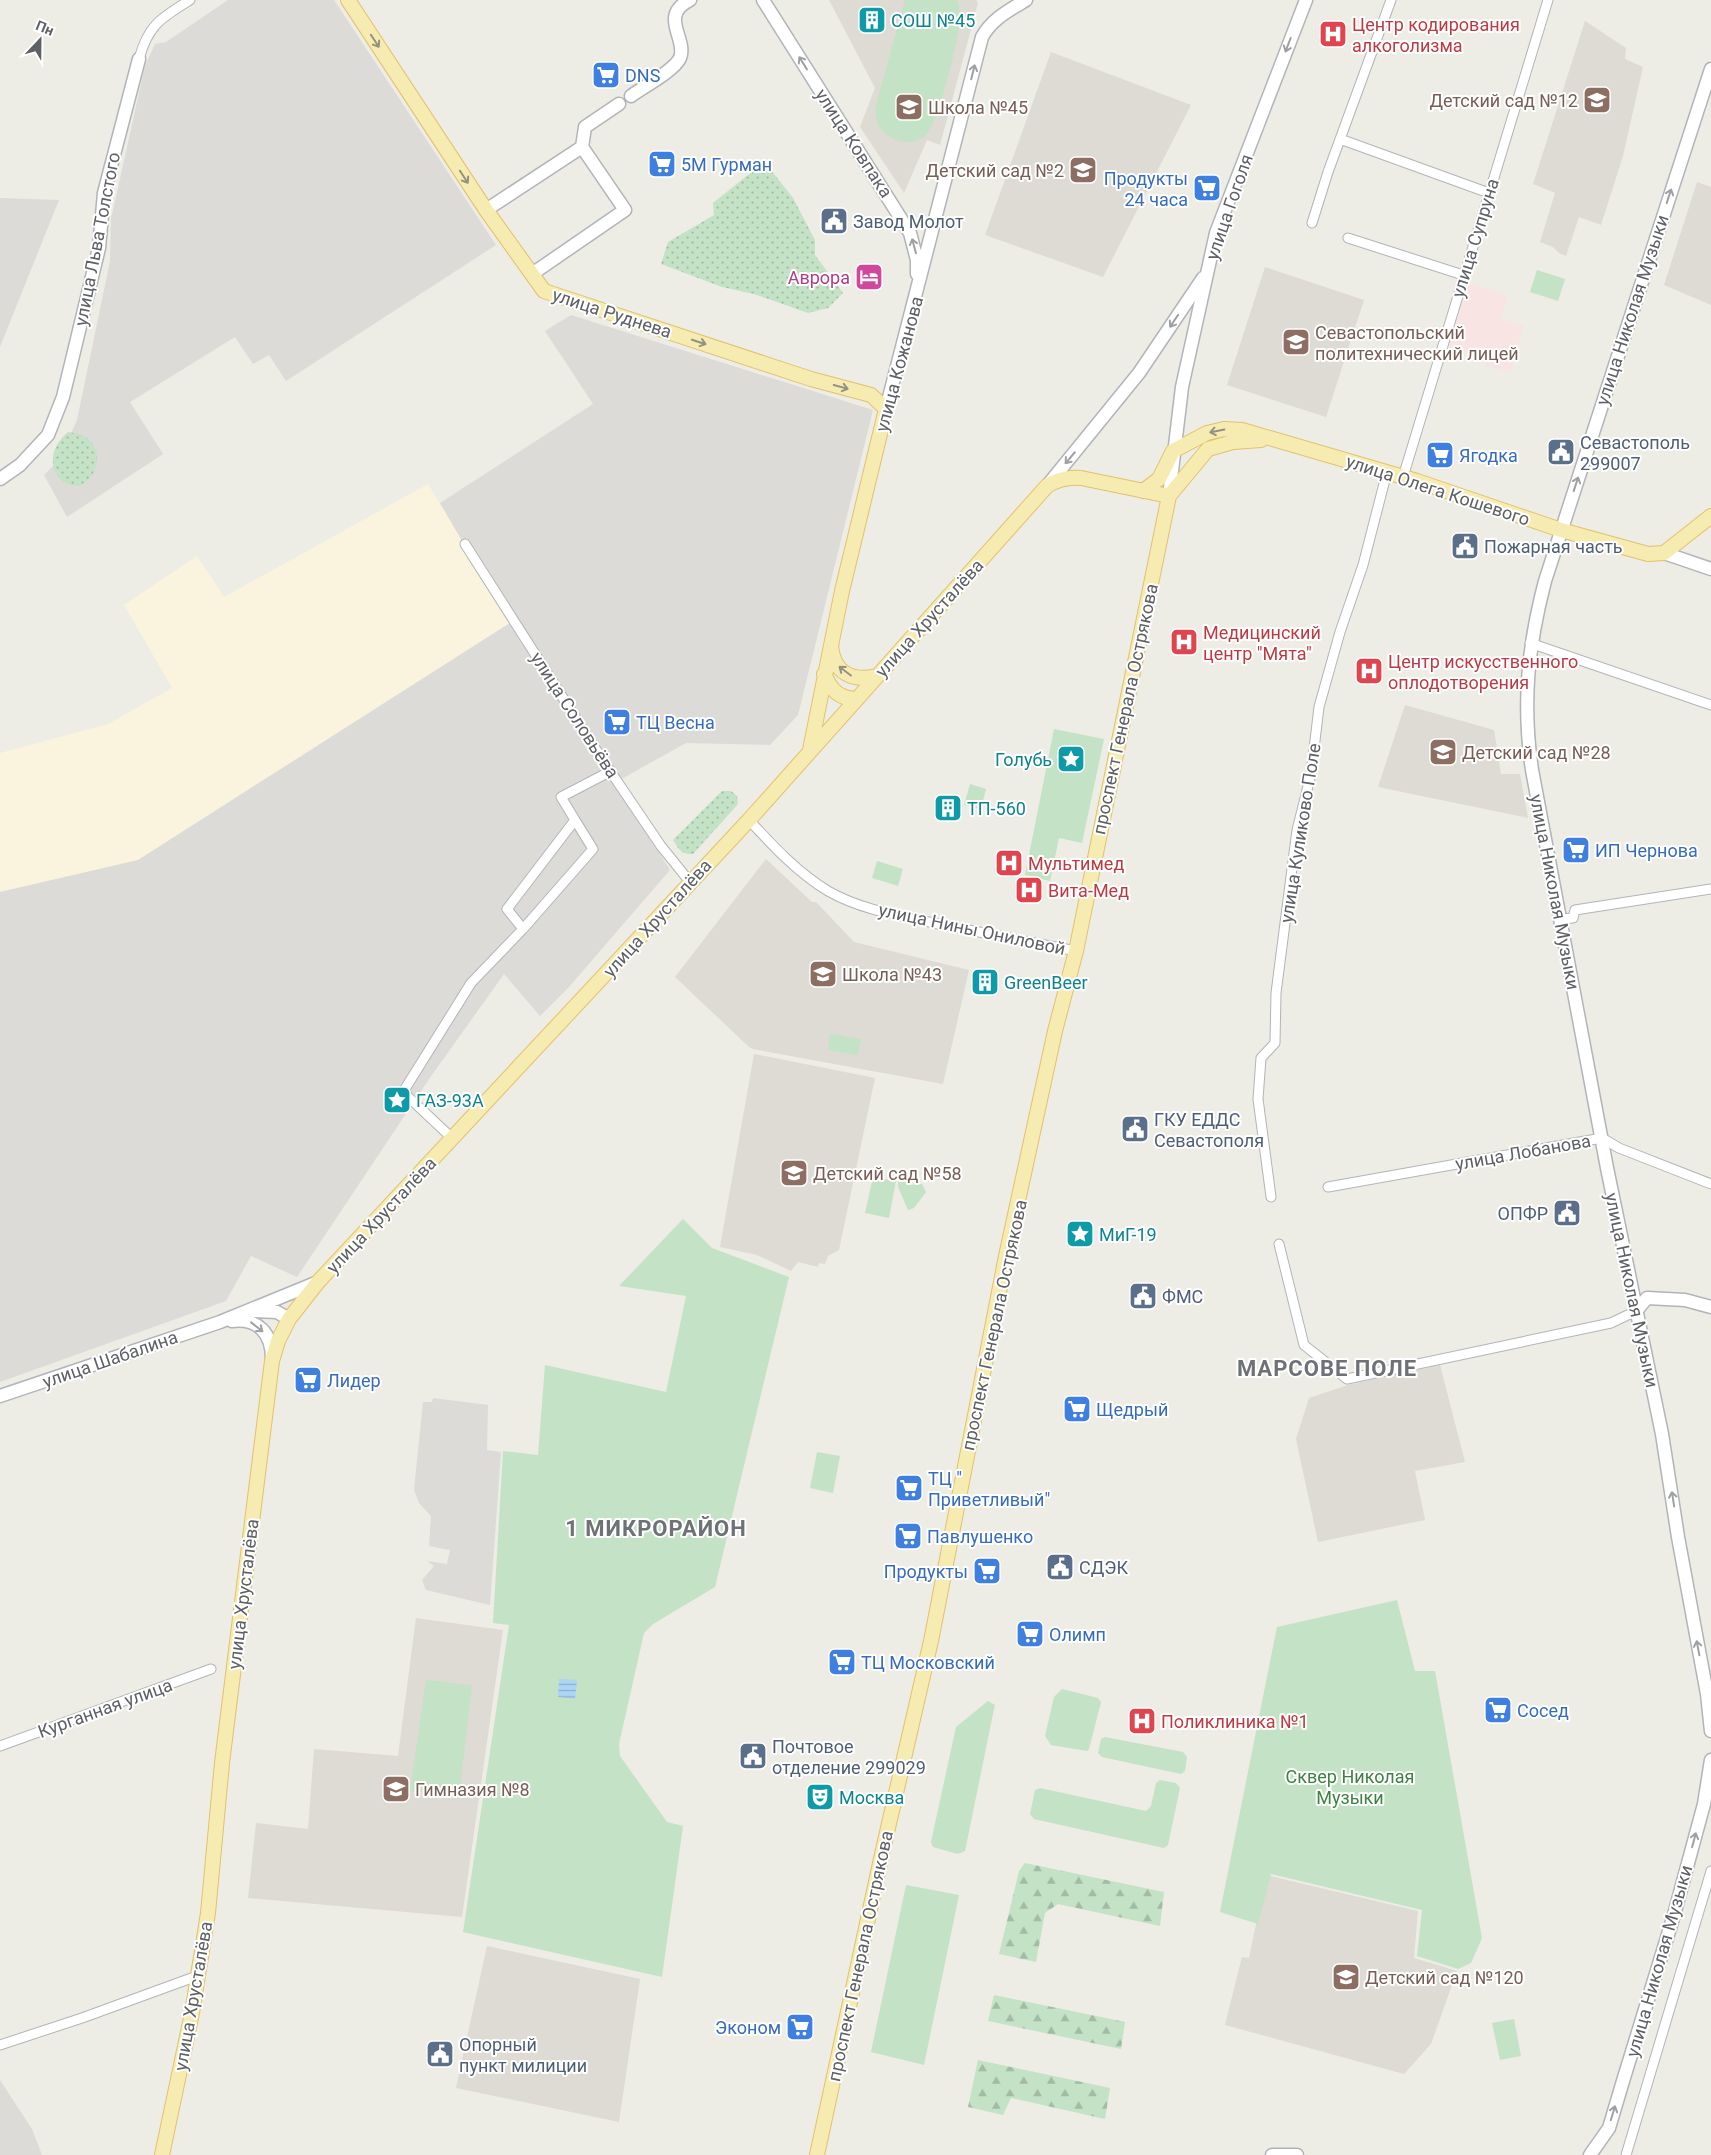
<svg xmlns="http://www.w3.org/2000/svg" width="1711" height="2155" font-family="Roboto,sans-serif">
<defs>
<pattern id="grass-dots" width="8" height="8" patternUnits="userSpaceOnUse" patternTransform="scale(1.25)"><rect width="8" height="8" fill="#c4e2c5"/><path d="M2 2h.1M6 6h.1" fill="none" stroke="#a2bba4" stroke-width="1.8" stroke-linecap="round"/></pattern>
<pattern id="forest-firs" width="22" height="20" patternUnits="userSpaceOnUse" patternTransform="scale(1.25)"><rect width="22" height="20" fill="#c4e2c5"/><path d="M5 1l3.5 6h-7zM16 11l3.5 6h-7z" fill="#a2bba4"/></pattern>
<pattern id="water-rules" width="6" height="5" patternUnits="userSpaceOnUse" patternTransform="scale(1.25)"><rect width="6" height="5" fill="#add5f5"/><path d="M0 2.5h6" fill="none" stroke="#90b0ca"/></pattern>
</defs>
<rect width="100%" height="100%" fill="#edece5"/>
<path fill="#faf4de" d="M428,484L511,622L138,860L0,892V753L108,724L172,688L124,605L197,556L224,597Z"/>
<path fill="#dcdbd7" d="M228,0H334L496,245L286,381L269,355L253,364L235,337L130,402L163,454L67,517L44,475L59,460L77,420L110,261L111,219L145,66L155,44L166,42Z
M0,198L59,200L0,347Z
M571,315L873,410L798,715L770,745L686,743L614,783L670,870L569,987L540,1016L504,974L429,1079L297,1277L251,1256L226,1301L0,1382V892L138,860L510,623L440,503L593,404L545,331Z
M433,1398L488,1405L487,1450L501,1452L490,1605L426,1590L422,1580L434,1566L427,1561L447,1564L450,1550L429,1546L431,1516L419,1503L414,1490L423,1402H432Z
M0,2080L32,2129L42,2155H0Z"/>
<path fill="#dddbd3" d="M829,0H976L978,3L940,145L927,140L904,193L860,127L875,88Z
M1585,21L1626,48L1625,59L1643,67L1623,156L1601,225L1579,217L1566,256L1559,253L1553,247L1540,242L1555,193L1533,184Z
M1051,52L1191,105L1103,277L985,235Z
M1697,182L1711,187V305L1664,285Z
M1265,267L1364,300L1326,417L1227,385Z
M1405,705L1494,730L1501,774H1520L1528,818L1378,787Z
M766,859L812,902H816L854,942L969,970L943,1084L753,1049L749,1047L675,977Z
M754,1054L875,1078L839,1250L828,1256L825,1264L819,1263L818,1267L798,1262L791,1271L757,1255L720,1247Z
M1440,1365L1465,1462L1415,1471L1425,1520L1318,1542L1296,1439L1309,1398L1348,1385Z
M416,1618L503,1630L462,1917L248,1898L256,1823L308,1829L314,1749L398,1756Z
M1266,1875L1418,1911L1414,1958L1457,1971L1431,2044L1404,2074L1225,2025L1242,1957L1249,1958Z
M487,1946L640,1979L619,2122L456,2088Z"/>
<path fill="#f8e5e3" d="M1468,283L1508,295L1501,319L1524,326L1510,373L1468,359L1470,352L1449,346Z"/>
<path fill="url(#grass-dots)" d="M758,167L770,169L793,198L815,240V255L843,293L828,308L808,313L754,294L722,287L661,264L668,242L714,215L713,203Z
M68,432C81,434 90,436 95,449C99,458 97,467 92,475C73,505 30,465 68,432Z
M722,791H731L737,796L738,804L693,854C681,855 679,849 673,840Z"/>
<path fill="url(#forest-firs)" d="M1025,1863L1164,1892L1160,1926L1058,1904L1045,1913L1036,1962L999,1954L1019,1871Z
M994,1995L1125,2022L1121,2049L988,2021Z
M978,2060L1110,2088L1105,2119L1011,2098L1003,2115L968,2107Z"/>
<path fill="#c4e2c5" d="M905,0H957C959,8 961,14 960,23C957,43 939,122 926,135C918,143 903,144 894,139C879,131 877,125 875,109Z
M1537,270L1565,279L1558,301L1530,292Z
M1054,729L1104,739L1082,843L1059,838L1050,881L1025,875Z
M970,784L986,789L981,809L964,805Z
M877,861L903,869L898,886L872,878Z
M830,1034L861,1039L858,1055L828,1050Z
M873,1177L896,1181L889,1218L865,1213Z
M905,1180L908,1185L922,1184L926,1192L914,1208L908,1210L898,1187V1182Z
M683,1219L712,1248L789,1277L715,1587L653,1624L644,1633L619,1744L620,1756L667,1822L683,1826L662,1977L463,1932L509,1625L493,1623L503,1451L538,1455L545,1365L666,1392L686,1296L619,1286Z
M817,1452L840,1456L833,1493L810,1488Z
M1397,1600L1415,1671H1435L1482,1938L1471,1963L1458,1969L1417,1956L1422,1910L1271,1874L1258,1924L1220,1912L1277,1627Z
M426,1680L472,1685L459,1798L410,1791Z
M1062,1689L1098,1698L1101,1702L1089,1749L1087,1751L1051,1745L1045,1736L1054,1697Z
M988,1701L995,1705L994,1709L965,1851L958,1854L933,1847L931,1842L956,1727Z
M1105,1737L1183,1752L1187,1757L1185,1771L1181,1774L1102,1757L1098,1753L1101,1739Z
M1160,1780L1176,1783L1180,1788L1168,1845L1164,1848L1034,1819L1030,1814L1035,1790L1040,1788L1146,1811L1151,1806L1156,1783Z
M906,1885L959,1895L924,2065L871,2052Z
M1514,2019L1521,2056L1500,2060L1492,2023Z"/>
<path fill="url(#water-rules)" d="M559,1679L577,1680L575,1699L558,1697Z"/>
<g fill="none" stroke-linecap="round" stroke-linejoin="round">
<defs>
<path id="street" d="M139,59C148,25 161,18 190,0
M1340,139L1489,193
M1312,223L1328,172L1391,0
M1348,238L1463,275
M1403,477L1548,0
M465,544L600,756L661,846L690,882
M1530,643L1711,705
M749,820C773,846 798,873 828,891C861,910 901,916 938,924C984,933 1030,942 1076,951
M1561,919L1573,918L1575,910L1711,889
M523,929L593,849L575,820
M453,1139L403,1092L471,983L523,929L507,909L575,820L561,797L611,771
M1328,1187L1602,1138L1619,1148L1711,1184
M1271,1197L1258,1099L1261,1058L1275,1043L1276,993L1297,830L1311,774L1319,707L1340,632L1363,565L1387,472
M1279,1244L1304,1345L1347,1379L1611,1323L1636,1311
M0,1746L211,1669
M0,2045L82,2018L197,1976
M1626,2155L1711,1871"/>
<path id="secondary" d="M763,0L910,233L917,260V274
M1711,69L1545,581C1528,646 1522,703 1532,770L1607,1168L1662,1434L1678,1537L1707,1694L1711,1731
M631,96C643,87 674,71 680,58C688,39 658,16 690,0
M582,147L585,127L619,104
M486,210L582,147L625,210L532,274
M886,409L982,37C992,19 1008,11 1026,0
M0,479L20,465L48,435L63,397L99,248L104,193L139,59
M1047,486L1139,373L1203,278
M1169,496L1182,387L1216,233L1306,0
M1664,553L1711,569
M254,1311L277,1312L289,1319
M1636,1311L1647,1298L1685,1300L1711,1307
M232,1321C258,1318 272,1333 272,1359
M0,1396L220,1322L318,1282
M1272,2155H1297
M1590,2155L1609,2128L1623,2081L1674,1915L1704,1804L1711,1760"/>
<path id="primary" d="M348,0L486,210L544,291L811,379L871,395L886,409L842,591L810,750
M1143,491L1159,479L1173,451L1207,433L1224,429L1242,430L1417,481L1561,530L1648,554L1664,553L1711,516
M1169,496L1208,449L1233,442L1261,440
M831,645C833,673 852,682 877,676
M824,674C831,690 839,699 857,699
M162,2155L192,2013L208,1913L222,1763L272,1361L278,1341L289,1319L318,1282L749,820L1047,486C1058,479 1068,477 1081,478L1169,496
M817,2155L882,1854L931,1641L1006,1256L1055,1031L1076,951L1169,496"/>
</defs>
<use href="#street" stroke="#b2b5b8" stroke-width="11"/>
<use href="#secondary" stroke="#b1b4b8" stroke-width="15"/>
<use href="#primary" stroke="#e1c26a" stroke-width="16"/>
<use href="#street" stroke="#fff" stroke-width="9"/>
<use href="#secondary" stroke="#fff" stroke-width="12"/>
<use href="#primary" stroke="#f6ecb2" stroke-width="14"/>
</g>
<defs><path id="oneway-shaft" d="M-6 0H5M1.5-3L5.5 0L1.5 3" fill="none" stroke-width="1.6" stroke-linecap="round" stroke-linejoin="round" transform="scale(1.25)"/></defs>
<g stroke="#93917f">
<use href="#oneway-shaft" transform="translate(375 41) rotate(57)"/>
<use href="#oneway-shaft" transform="translate(464 177) rotate(57)"/>
<use href="#oneway-shaft" transform="translate(699 342) rotate(18)"/>
<use href="#oneway-shaft" transform="translate(841 387) rotate(15)"/>
<use href="#oneway-shaft" transform="translate(1217 431) rotate(169)"/>
<use href="#oneway-shaft" transform="translate(845 671) rotate(-143)"/>
</g>
<g stroke="#9ea0a2">
<use href="#oneway-shaft" transform="translate(1288 45) rotate(111)"/>
<use href="#oneway-shaft" transform="translate(803 63) rotate(-122)"/>
<use href="#oneway-shaft" transform="translate(973 72) rotate(-76)"/>
<use href="#oneway-shaft" transform="translate(1669 196) rotate(-72)"/>
<use href="#oneway-shaft" transform="translate(914 246) rotate(-105)"/>
<use href="#oneway-shaft" transform="translate(1174 321) rotate(124)"/>
<use href="#oneway-shaft" transform="translate(1070 458) rotate(130)"/>
<use href="#oneway-shaft" transform="translate(1576 484) rotate(-72)"/>
<use href="#oneway-shaft" transform="translate(257 1327) rotate(38)"/>
<use href="#oneway-shaft" transform="translate(1673 1499) rotate(-99)"/>
<use href="#oneway-shaft" transform="translate(1698 1648) rotate(-101)"/>
<use href="#oneway-shaft" transform="translate(1694 1840) rotate(-75)"/>
<use href="#oneway-shaft" transform="translate(1613 2113) rotate(-73)"/>
</g>
<defs>
<symbol id="building-square" viewBox="-11 -11 22 22"><rect x="-9" y="-9" width="18" height="18" rx="4" fill="#0f9aa8" stroke="#fff"/><path d="M-4-6H4V6H1V3H-1V6H-4ZM-2.5-4.3h1.7v1.8h-1.7ZM.8-4.3h1.7v1.8H.8ZM-2.5-1h1.7V.8h-1.7ZM.8-1h1.7V.8H.8Z" fill="#fff"/></symbol>
<symbol id="hospital-square" viewBox="-11 -11 22 22"><rect x="-9" y="-9" width="18" height="18" rx="4" fill="#e0444e" stroke="#fff"/><path d="M-5-5h3v3.5h4V-5h3V5h-3V1.5h-4V5h-3Z" fill="#fff"/></symbol>
<symbol id="supermarket-square" viewBox="-11 -11 22 22"><rect x="-9" y="-9" width="18" height="18" rx="4" fill="#3f7fe0" stroke="#fff"/><path d="M-6-5.5h2.5l.6 2H6L4.5 2H-2.5L-4.4-4H-6ZM-1.5 3.2a1.3 1.3 0 1 0 .1 0ZM3 3.2a1.3 1.3 0 1 0 .1 0Z" fill="#fff"/></symbol>
<symbol id="school-square" viewBox="-11 -11 22 22"><rect x="-9" y="-9" width="18" height="18" rx="4" fill="#8d6e63" stroke="#fff"/><path d="M0-5L7-2L0 1L-7-2ZM-4 1L0 2.5L4 1V4Q0 6-4 4Z" fill="#fff"/></symbol>
<symbol id="civic-square" viewBox="-11 -11 22 22"><rect x="-9" y="-9" width="18" height="18" rx="4" fill="#5c6f8a" stroke="#fff"/><path d="M-.6-6.5H3V-4.5H.6V-3L4-1V1h2V6H-6V1h2V-1L-.6-3ZM-1.2 2.5V6h2.4V2.5Z" fill="#fff"/></symbol>
<symbol id="hotel-square" viewBox="-11 -11 22 22"><rect x="-9" y="-9" width="18" height="18" rx="4" fill="#d1479c" stroke="#fff"/><path d="M-6-4.5h1.5V1H6V5H4.5V3h-9V5H-6ZM-4 0a1.8 1.8 0 1 1 3.6 0ZM.5 0V-2.5h3Q6-2.5 6 0Z" fill="#fff"/></symbol>
<symbol id="sight-square" viewBox="-11 -11 22 22"><rect x="-9" y="-9" width="18" height="18" rx="4" fill="#0f9aa8" stroke="#fff"/><path d="M0-6L1.8-2.2L6-1.7L2.9 1.2L3.7 5.4L0 3.3L-3.7 5.4L-2.9 1.2L-6-1.7L-1.8-2.2Z" fill="#fff"/></symbol>
<symbol id="theatre-square" viewBox="-11 -11 22 22"><rect x="-9" y="-9" width="18" height="18" rx="4" fill="#0f9aa8" stroke="#fff"/><path d="M-5-5.5Q0-4 5-5.5V0Q5 5 0 6Q-5 5-5 0ZM-3.3-2.5H-1v1.5H-3.3ZM1-2.5H3.3v1.5H1ZM-2.8 1Q0 5.5 2.8 1Z" fill="#fff"/></symbol>
</defs>
<g fill-rule="evenodd">
<use href="#building-square" x="856" y="4" width="32" height="32"/>
<use href="#hospital-square" x="1317" y="18" width="32" height="32"/>
<use href="#supermarket-square" x="590" y="59" width="32" height="32"/>
<use href="#school-square" x="1581" y="84" width="32" height="32"/>
<use href="#school-square" x="893" y="91" width="32" height="32"/>
<use href="#supermarket-square" x="646" y="148" width="32" height="32"/>
<use href="#school-square" x="1067" y="154" width="32" height="32"/>
<use href="#supermarket-square" x="1191" y="172" width="32" height="32"/>
<use href="#civic-square" x="818" y="205" width="32" height="32"/>
<use href="#hotel-square" x="853" y="261" width="32" height="32"/>
<use href="#school-square" x="1280" y="326" width="32" height="32"/>
<use href="#civic-square" x="1545" y="436" width="32" height="32"/>
<use href="#supermarket-square" x="1424" y="439" width="32" height="32"/>
<use href="#civic-square" x="1449" y="530" width="32" height="32"/>
<use href="#hospital-square" x="1168" y="626" width="32" height="32"/>
<use href="#hospital-square" x="1353" y="655" width="32" height="32"/>
<use href="#supermarket-square" x="601" y="706" width="32" height="32"/>
<use href="#school-square" x="1427" y="736" width="32" height="32"/>
<use href="#sight-square" x="1055" y="743" width="32" height="32"/>
<use href="#building-square" x="932" y="792" width="32" height="32"/>
<use href="#supermarket-square" x="1560" y="834" width="32" height="32"/>
<use href="#hospital-square" x="993" y="847" width="32" height="32"/>
<use href="#hospital-square" x="1013" y="874" width="32" height="32"/>
<use href="#school-square" x="807" y="958" width="32" height="32"/>
<use href="#building-square" x="969" y="966" width="32" height="32"/>
<use href="#sight-square" x="381" y="1084" width="32" height="32"/>
<use href="#civic-square" x="1119" y="1113" width="32" height="32"/>
<use href="#school-square" x="778" y="1157" width="32" height="32"/>
<use href="#civic-square" x="1551" y="1197" width="32" height="32"/>
<use href="#sight-square" x="1064" y="1218" width="32" height="32"/>
<use href="#civic-square" x="1127" y="1280" width="32" height="32"/>
<use href="#supermarket-square" x="292" y="1364" width="32" height="32"/>
<use href="#supermarket-square" x="1061" y="1393" width="32" height="32"/>
<use href="#supermarket-square" x="893" y="1472" width="32" height="32"/>
<use href="#supermarket-square" x="892" y="1520" width="32" height="32"/>
<use href="#civic-square" x="1044" y="1551" width="32" height="32"/>
<use href="#supermarket-square" x="971" y="1555" width="32" height="32"/>
<use href="#supermarket-square" x="1014" y="1618" width="32" height="32"/>
<use href="#supermarket-square" x="826" y="1646" width="32" height="32"/>
<use href="#supermarket-square" x="1482" y="1694" width="32" height="32"/>
<use href="#hospital-square" x="1126" y="1705" width="32" height="32"/>
<use href="#civic-square" x="737" y="1740" width="32" height="32"/>
<use href="#school-square" x="380" y="1773" width="32" height="32"/>
<use href="#theatre-square" x="804" y="1781" width="32" height="32"/>
<use href="#school-square" x="1330" y="1961" width="32" height="32"/>
<use href="#supermarket-square" x="784" y="2011" width="32" height="32"/>
<use href="#civic-square" x="424" y="2038" width="32" height="32"/>
</g>
<g text-anchor="middle" dominant-baseline="central" stroke-width="4" stroke-linejoin="round" paint-order="stroke">
<g font-size="18" fill="#0d838f" stroke="#fff" text-anchor="start">
<text x="891" y="20">СОШ №45</text>
<text x="1052" y="759" text-anchor="end">Голубь</text>
<text x="967" y="808">ТП-560</text>
<text x="1004" y="982">GreenBeer</text>
<text x="416" y="1100">ГАЗ-93А</text>
<text x="1099" y="1234">МиГ-19</text>
<text x="839" y="1797">Москва</text>
</g>
<g font-size="18" fill="#be3a42" stroke="#fff" text-anchor="start">
<text x="1352" y="24">Центр кодирования<tspan x="1352" dy="21">алкоголизма</tspan></text>
<text x="1203" y="632">Медицинский<tspan x="1203" dy="21">центр "Мята"</tspan></text>
<text x="1388" y="661">Центр искусственного<tspan x="1388" dy="21">оплодотворения</tspan></text>
<text x="1028" y="863">Мультимед</text>
<text x="1048" y="890">Вита-Мед</text>
<text x="1161" y="1721">Поликлиника №1</text>
</g>
<g font-size="18" fill="#366cbe" stroke="#fff" text-anchor="start">
<text x="625" y="75">DNS</text>
<text x="681" y="164">5М Гурман</text>
<text x="1188" y="178" text-anchor="end">Продукты<tspan x="1188" dy="21">24 часа</tspan></text>
<text x="1459" y="455">Ягодка</text>
<text x="636" y="722">ТЦ Весна</text>
<text x="1595" y="850">ИП Чернова</text>
<text x="327" y="1380">Лидер</text>
<text x="1096" y="1409">Щедрый</text>
<text x="928" y="1478">ТЦ "<tspan x="928" dy="21">Приветливый"</tspan></text>
<text x="927" y="1536">Павлушенко</text>
<text x="968" y="1571" text-anchor="end">Продукты</text>
<text x="1049" y="1634">Олимп</text>
<text x="861" y="1662">ТЦ Московский</text>
<text x="1517" y="1710">Сосед</text>
<text x="781" y="2027" text-anchor="end">Эконом</text>
</g>
<g font-size="18" fill="#785e54" stroke="#fff" text-anchor="start">
<text x="1578" y="100" text-anchor="end">Детский сад №12</text>
<text x="928" y="107">Школа №45</text>
<text x="1064" y="170" text-anchor="end">Детский сад №2</text>
<text x="1315" y="332">Севастопольский<tspan x="1315" dy="21">политехнический лицей</tspan></text>
<text x="1462" y="752">Детский сад №28</text>
<text x="842" y="974">Школа №43</text>
<text x="813" y="1173">Детский сад №58</text>
<text x="415" y="1789">Гимназия №8</text>
<text x="1365" y="1977">Детский сад №120</text>
</g>
<g font-size="18" fill="#5d6064" stroke="#fff">
<text transform="translate(854 143) rotate(57)">улица Ковпака</text>
<text transform="translate(1229 207) rotate(-71)">улица Гоголя</text>
<text transform="translate(1475 238) rotate(-73)">улица Супруна</text>
<text transform="translate(97 239) rotate(-79)">улица Льва Толстого</text>
<text transform="translate(1632 310) rotate(-72)">улица Николая Музыки</text>
<text transform="translate(612 313) rotate(18)">улица Руднева</text>
<text transform="translate(899 364) rotate(-75)">улица Кожанова</text>
<text transform="translate(1438 490) rotate(18)">улица Олега Кошевого</text>
<text transform="translate(929 618) rotate(-48)">улица Хрусталёва</text>
<text transform="translate(1125 709) rotate(-78)">проспект Генерала Острякова</text>
<text transform="translate(575 715) rotate(57)">улица Соловьёва</text>
<text transform="translate(1300 833) rotate(-81)">улица Куликово Поле</text>
<text transform="translate(1555 892) rotate(79)">улица Николая Музыки</text>
<text transform="translate(657 918) rotate(-48)">улица Хрусталёва</text>
<text transform="translate(972 929) rotate(12)">улица Нины Ониловой</text>
<text transform="translate(1523 1152) rotate(-10)">улица Лобанова</text>
<text transform="translate(381 1215) rotate(-47)">улица Хрусталёва</text>
<text transform="translate(1632 1290) rotate(78)">улица Николая Музыки</text>
<text transform="translate(994 1325) rotate(-78)">проспект Генерала Острякова</text>
<text transform="translate(110 1359) rotate(-19)">улица Шабалина</text>
<text transform="translate(243 1594) rotate(-83)">улица Хрусталёва</text>
<text transform="translate(105 1708) rotate(-20)">Курганная улица</text>
<text transform="translate(860 1956) rotate(-78)">проспект Генерала Острякова</text>
<text transform="translate(1659 1961) rotate(-74)">улица Николая Музыки</text>
<text transform="translate(193 1996) rotate(-80)">улица Хрусталёва</text>
</g>
<g font-size="18" fill="#4e5e75" stroke="#fff" text-anchor="start">
<text x="853" y="221">Завод Молот</text>
<text x="1580" y="442">Севастополь<tspan x="1580" dy="21">299007</tspan></text>
<text x="1484" y="546">Пожарная часть</text>
<text x="1154" y="1119">ГКУ ЕДДС<tspan x="1154" dy="21">Севастополя</tspan></text>
<text x="1548" y="1213" text-anchor="end">ОПФР</text>
<text x="1162" y="1296">ФМС</text>
<text x="1079" y="1567">СДЭК</text>
<text x="772" y="1746">Почтовое<tspan x="772" dy="21">отделение 299029</tspan></text>
<text x="459" y="2044">Опорный<tspan x="459" dy="21">пункт милиции</tspan></text>
</g>
<g font-size="18" fill="#b23c85" stroke="#fff" text-anchor="end">
<text x="850" y="277">Аврора</text>
</g>
<g font-size="18" fill="#3f8143" stroke="#fff">
<text x="1350" y="1776">Сквер Николая<tspan x="1350" dy="21">Музыки</tspan></text>
</g>
<g font-size="22" font-weight="bold" letter-spacing="1" fill="#6e7276" stroke="#fff">
<text x="1327" y="1368">МАРСОВЕ ПОЛЕ</text>
<text x="656" y="1528">1 МИКРОРАЙОН</text>
</g>
</g>
<g transform="translate(40 40) rotate(22)" stroke="#ffffff" stroke-width="4" paint-order="stroke">
<path d="M0-4L9 19L0 12L-9 19Z" fill="#5d6064"/>
<text y="-8" font-size="14" font-weight="bold" text-anchor="middle" fill="#5d6064">Пн</text>
</g>
</svg>
